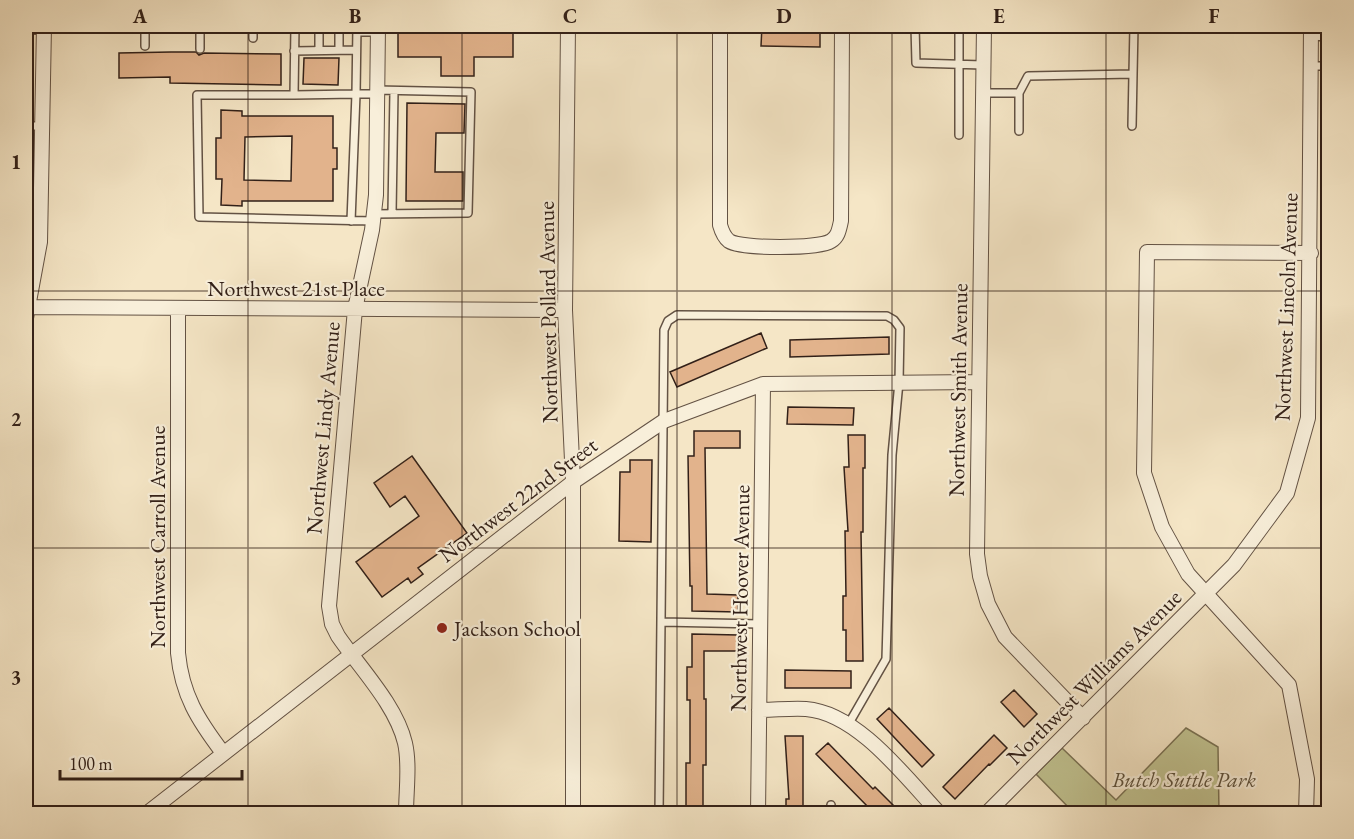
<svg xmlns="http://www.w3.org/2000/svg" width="1354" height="839" font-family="'EB Garamond',serif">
<rect width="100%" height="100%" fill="#f5e6c6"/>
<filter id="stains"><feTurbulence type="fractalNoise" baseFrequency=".00333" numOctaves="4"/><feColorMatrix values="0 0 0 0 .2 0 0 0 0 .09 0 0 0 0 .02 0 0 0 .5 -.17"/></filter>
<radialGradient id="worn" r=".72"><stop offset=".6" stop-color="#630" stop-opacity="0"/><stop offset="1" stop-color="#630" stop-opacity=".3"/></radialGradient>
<path fill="#c1c391" stroke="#7a7254" stroke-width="1.5" d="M1186,728L1218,747L1219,813H1074L1036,774L1062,748L1116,800Z"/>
<path fill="#e2b38c" stroke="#322018" stroke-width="1.5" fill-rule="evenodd" d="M398,26H513V57H474V76H441V57H398Z
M762,26H820V47L761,46Z
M171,52H196L199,55L204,53L281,54V85L170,83V77L119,78V53Z
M304,58H339L338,85L303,84Z
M407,103L465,104L464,133H436L435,172H463V201H406Z
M221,110L242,111V116H333V148H337V169H333V201H242V206L221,205L222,179H216V138H221ZM292,136L291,181L244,180L245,137Z
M761,333L767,348L677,387L670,372Z
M889,337V354L790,357V340Z
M788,407L854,408L853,425L787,424Z
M694,431H740V448H705L707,594L738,595V612L692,611V586H690L688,456H694Z
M848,435H865V468H863V532H861L863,661H846V630H843V596H846L845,531H848L844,467H849Z
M412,456L467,533L418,568L423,574L411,583L408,578L382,597L356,562L419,516L405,496L390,507L374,483Z
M630,460H652L651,542L619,541L620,472H630Z
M692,634L738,635L737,651H704V699H706V765H703V813H686V763H690V700H687V667H692Z
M785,670L851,671V688H785Z
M1014,690L1037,714L1024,727L1001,702Z
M889,708L934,755L922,767L877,719Z
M994,735L1007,748L990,765L989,764L955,799L943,787Z
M785,736H803V813H786V799H789Z
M828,743L873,789L875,787L901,813H874L816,754Z"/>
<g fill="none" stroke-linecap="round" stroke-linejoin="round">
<defs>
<path id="lane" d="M295,26L294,95H197L199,217L373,221
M357,26L356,94H377
M915,26L916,63L983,65
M915,29H956L959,31V135
M26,30H44
M319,32V50
M357,32H378
M1324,35L1325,26
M1311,36L1328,37
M253,38V26
M145,46V26
M200,49V26
M339,50V33
M294,51L356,50
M1311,66H1328
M983,93H1019L1028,76L1133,74L1134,26
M1019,93V131
M294,95L356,94L351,221
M26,126H42
M1132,126L1133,74
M26,153H30L29,219H26
M392,213L394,91
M374,214L468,213L471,92L377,90
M662,622L760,624
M659,814L664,330L668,321L677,315L887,316L894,320L900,328L899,382L892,455L886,659L848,725
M830,814L831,805"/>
<path id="street" d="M378,26L376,195L372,230L355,309L329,606L332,624L338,636C360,668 396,705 405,743C410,765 406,791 406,814
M568,26L565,310L573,482V814
M720,26V225C722,232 724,237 729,241C741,249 819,249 831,241C838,237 839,230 841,221L842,26
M984,26L977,554L980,576L988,604L1005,637L1083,718
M27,307L565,310
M178,308V653C182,695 198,720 223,753
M26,318L40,242L44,26
M759,710C775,710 791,708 806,709C858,713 906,778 940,814
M146,814L573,482L664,421L763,384L979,382
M758,814L763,384
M986,814L1234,565L1287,493L1308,418L1311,26
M1306,814L1307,779L1289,685L1188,574L1162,527L1144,473L1147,252L1311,253"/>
</defs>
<use href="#lane" stroke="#635244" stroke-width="10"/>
<use href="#street" stroke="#635244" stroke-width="16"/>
<use href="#lane" stroke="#f8efda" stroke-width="7"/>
<use href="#street" stroke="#f8efda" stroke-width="14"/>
</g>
<path fill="none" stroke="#322018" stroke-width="1.5" stroke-opacity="0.55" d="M248,26V814M462,26V814M677,26V814M892,26V814M1106,26V814M26,291H1328M26,548H1328"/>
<circle fill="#8f2418" stroke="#f8efda" stroke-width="2" cx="442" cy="628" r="6"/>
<g text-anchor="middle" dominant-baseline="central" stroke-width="4.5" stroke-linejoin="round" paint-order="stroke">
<g font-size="22" fill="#322018" stroke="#f8efda">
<text x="296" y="288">Northwest 21st Place</text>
<text transform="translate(1286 307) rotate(-88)">Northwest Lincoln Avenue</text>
<text transform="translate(548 312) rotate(-91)">Northwest Pollard Avenue</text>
<text transform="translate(958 390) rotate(-89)">Northwest Smith Avenue</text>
<text transform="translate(323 428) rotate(-85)">Northwest Lindy Avenue</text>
<text transform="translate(518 500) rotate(-37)">Northwest 22nd Street</text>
<text transform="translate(157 537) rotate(-90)">Northwest Carroll Avenue</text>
<text transform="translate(740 598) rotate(-89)">Northwest Hoover Avenue</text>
<text transform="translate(1094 677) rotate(-45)">Northwest Williams Avenue</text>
</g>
<g font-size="22" fill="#322018" stroke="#f8efda" text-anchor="start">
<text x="454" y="628">Jackson School</text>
</g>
<g font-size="22" font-style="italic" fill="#5d513c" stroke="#f8efda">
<text x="1184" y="779">Butch Suttle Park</text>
</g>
</g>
<rect width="1354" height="839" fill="none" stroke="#f5e6c6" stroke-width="66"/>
<path d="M60 770v9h182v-9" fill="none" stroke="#322018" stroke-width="3"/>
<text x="69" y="770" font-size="18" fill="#322018" stroke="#f8efda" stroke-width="4.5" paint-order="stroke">100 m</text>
<rect x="33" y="33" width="1288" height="773" fill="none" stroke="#322018" stroke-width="2"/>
<g font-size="20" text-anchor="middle" font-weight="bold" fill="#322018">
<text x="140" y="23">A</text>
<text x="355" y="23">B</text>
<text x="570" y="23">C</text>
<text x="784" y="23">D</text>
<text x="999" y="23">E</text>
<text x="1214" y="23">F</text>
<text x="16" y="169">1</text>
<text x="16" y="426">2</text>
<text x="16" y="684">3</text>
</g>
<rect width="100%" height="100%" filter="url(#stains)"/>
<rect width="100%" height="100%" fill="url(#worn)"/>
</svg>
